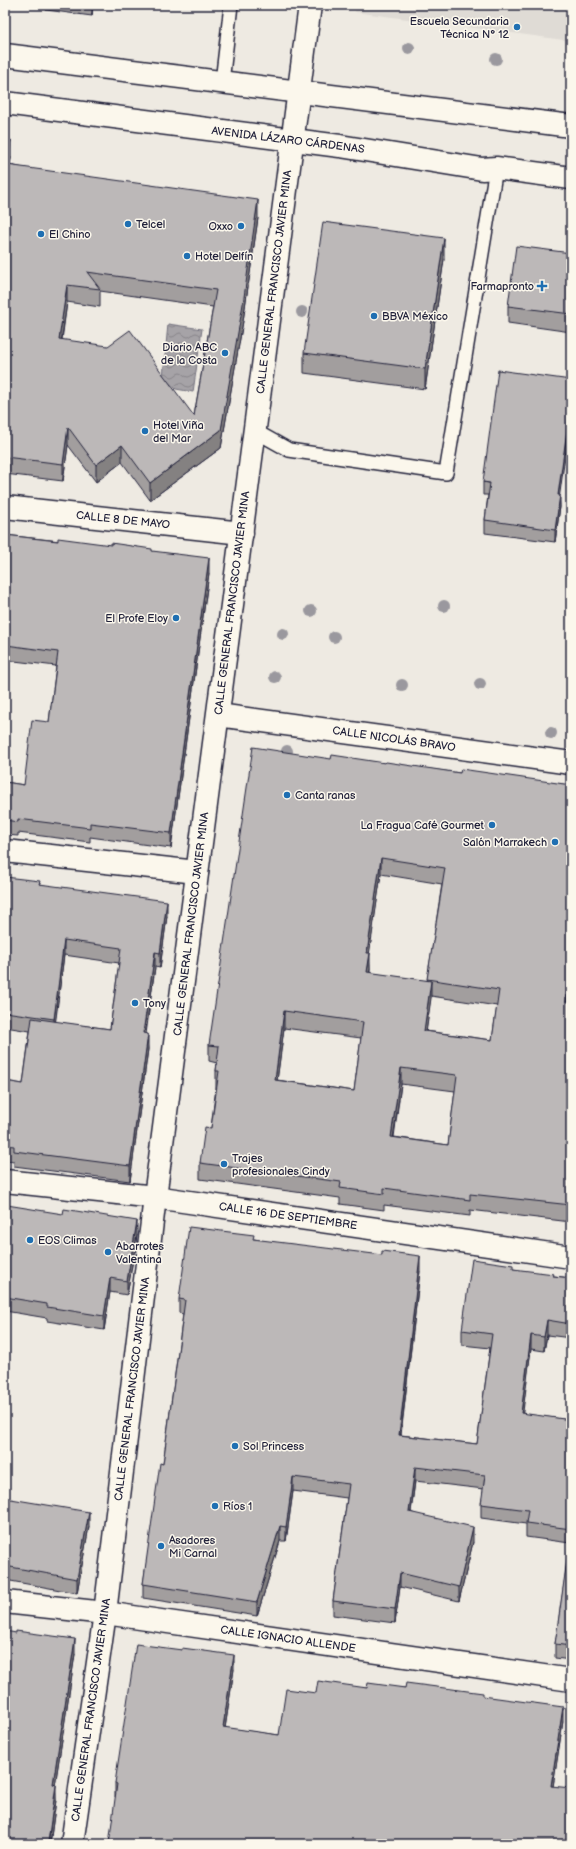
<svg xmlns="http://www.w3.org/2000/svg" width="576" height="1849" font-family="'Balsamiq Sans',sans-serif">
<defs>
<pattern id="water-waves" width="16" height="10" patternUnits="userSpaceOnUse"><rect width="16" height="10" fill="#a6a3a7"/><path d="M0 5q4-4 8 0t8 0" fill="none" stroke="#878489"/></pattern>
</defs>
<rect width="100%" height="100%" fill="#eeeae2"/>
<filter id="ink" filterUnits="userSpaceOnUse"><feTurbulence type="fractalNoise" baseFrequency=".025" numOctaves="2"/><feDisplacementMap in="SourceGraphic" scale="8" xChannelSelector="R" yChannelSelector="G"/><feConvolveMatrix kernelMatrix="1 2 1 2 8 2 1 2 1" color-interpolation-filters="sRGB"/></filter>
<g filter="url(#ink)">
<path fill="#dfdbd5" d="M356,5H571V41L355,12Z"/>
<path fill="url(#water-waves)" stroke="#716f7c" d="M168,324L202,329L193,392L176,389L163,377Z"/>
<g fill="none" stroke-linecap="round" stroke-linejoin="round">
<defs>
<path id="service" d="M222,82L231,5
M255,431L289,450L446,473L496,168"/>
<path id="minor" d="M5,507L242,533
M5,851L197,872
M5,1181L155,1197L571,1257
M5,1602L105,1613L571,1680"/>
<path id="tertiary" d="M218,715L571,763
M72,1844L105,1613L155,1197L310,5"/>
<path id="secondary" d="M5,55L571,126
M5,103L340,146L482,169L496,168L571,178"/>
</defs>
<use href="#service" stroke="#22223b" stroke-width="16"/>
<use href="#minor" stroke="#22223b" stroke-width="25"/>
<use href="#tertiary" stroke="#22223b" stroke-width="25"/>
<use href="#secondary" stroke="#22223b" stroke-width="25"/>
<use href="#service" stroke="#fbf7ec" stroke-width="13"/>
<use href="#minor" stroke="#fbf7ec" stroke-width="22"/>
<use href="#tertiary" stroke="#fbf7ec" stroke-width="22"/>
<use href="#secondary" stroke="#fbf7ec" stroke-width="22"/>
</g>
<g fill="#9a989e">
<circle cx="409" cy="48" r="6"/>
<circle cx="496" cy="59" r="6"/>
<circle cx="302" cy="312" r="6"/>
<circle cx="444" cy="606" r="6"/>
<circle cx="311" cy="611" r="6"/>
<circle cx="283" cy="634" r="6"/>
<circle cx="334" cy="637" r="6"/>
<circle cx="275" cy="677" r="6"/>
<circle cx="480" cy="684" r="6"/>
<circle cx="402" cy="685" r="6"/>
<circle cx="551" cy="733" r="6"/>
<circle cx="287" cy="751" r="6"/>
</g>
<path fill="#a29e9e" stroke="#22223b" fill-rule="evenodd" d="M46,5H93L92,16L46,10Z
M269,5H285V7Z
M5,140L11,158L10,165L258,218L243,321L221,448L150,500L122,462L96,482L68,445L63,481L5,474ZM100,291L213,307L194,416L62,340L67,302L100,307Z
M571,253V332L508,323V306Z
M444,259L425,389L304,373V353Z
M483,482L559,495L560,507L555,542L485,533V520L488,495H483Z
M5,535L152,551L209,573L171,848L90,837V842L18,833V836L5,835V782L24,785L49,722L56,666L6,660L5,667Z
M331,759L385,763L460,773L571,785V982L568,1002H571V1222L470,1210V1216L384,1205V1210L340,1204V1198L200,1179V1163L211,1128L216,1087V1071L217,1063L209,1061V1045ZM381,874L442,884L427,981L370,973V969L369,953ZM431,996L497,1006L492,1040L426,1031ZM284,1028L361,1038L354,1091L277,1080ZM401,1084L455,1091L448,1145L394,1137Z
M5,877L40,884L167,916L160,968L155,967L146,1034L148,1049L130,1181L14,1166V1161L5,1160V1081L23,1084L30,1031L5,1027ZM64,955L119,963L110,1029L55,1022Z
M5,1207L137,1235L127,1295L110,1292L104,1330L47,1321V1318L5,1311Z
M254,1239L420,1271L401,1435L451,1441L477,1444L490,1348L462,1345V1330L513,1269L554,1276L571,1278V1338L547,1335L544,1351L531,1349L522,1414L571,1420V1660L555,1658V1644L570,1543L526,1537V1524L481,1518V1504L484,1489L415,1481L411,1512L473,1542L459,1601L400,1587L395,1623L333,1615V1601L347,1498L293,1491L286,1541H280L257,1616L143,1598V1584L163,1464L183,1314L179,1313V1299Z
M5,1498L89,1526L77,1593L5,1580Z
M182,1650L234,1669L225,1728L279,1735L316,1693L367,1688H405L483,1696L563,1721L553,1786L115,1797V1783Z
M75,1654L55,1785L56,1800L50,1844H5Z"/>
<path fill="#848181" stroke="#22223b" d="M92,5H93L92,16Z
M11,140V158L7,182V165Z
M258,200V218L243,321L221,448L150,500V483L221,430Z
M444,238V259L425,389V369Z
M67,285V302L59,357V339Z
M571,401V413L558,507V495Z
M68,427V445L63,481V464Z
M122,445V462L96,482V465Z
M560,495V507L555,542V530Z
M209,558V573L171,848V833Z
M6,645V660L5,667V653Z
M381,858V874L367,969V953Z
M167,901V916L160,968V953Z
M64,940V955L54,1034V1019Z
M155,952V967L143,1049V1033Z
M370,953V969L367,989V972Z
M571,966V982L566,1019V1002Z
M431,981V998L424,1047V1031Z
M284,1011V1028L275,1096V1080Z
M148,1034V1049L130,1181V1166Z
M401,1068V1084L391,1153V1137Z
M137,1221V1235L127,1295V1281Z
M420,1256V1271L399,1449V1435Z
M110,1278V1292L104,1330V1316Z
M547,1320V1335L544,1351V1337Z
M531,1335V1349L521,1427V1413Z
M415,1467V1481L409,1526V1512Z
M293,1477V1491L286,1541V1527Z
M89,1512V1526L77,1593V1579Z
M280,1526V1541L257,1616V1602Z
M473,1527V1542L459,1601V1587Z
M400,1573V1587L395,1623V1609Z
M75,1639V1654L53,1799V1784Z
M234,1655V1669L223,1741V1727Z
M563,1707V1721L551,1800V1786Z
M56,1785V1800L50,1844H48Z"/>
<path fill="#bcb8b8" stroke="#22223b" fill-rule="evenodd" d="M5,140H11L7,165L258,200L243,304L221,430L150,483L122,445L96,465L68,427L63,464L5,457ZM87,272L216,290L194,416L130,330L108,346L59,339L67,285L100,289Z
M323,222L444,238L425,369L304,353Z
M516,246L571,253V314L508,306Z
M498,370L571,380V401L558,495H560L555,530L485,520L490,483L483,482Z
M5,535L58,541V538L111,545V543L152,549V551L209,558L171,833L90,823V828L18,819V822L5,820V782L24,785L32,720L49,722L58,652L6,645L5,653Z
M253,747L331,759L332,755L385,763L386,762L460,773L461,769L571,785V966L566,1002H571V1205L470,1194V1200L384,1188V1194L340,1188L341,1182L200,1163L205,1127L211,1128L219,1071H216L219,1046L209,1045ZM381,858L445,868L427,979L499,990L492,1040L424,1031L431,981L367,972L370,953H367ZM284,1011L363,1022L354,1091L275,1080ZM401,1068L457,1075L448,1145L391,1137Z
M5,877L40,881L39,884L167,901L160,953L155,952L143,1033L148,1034L130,1166L14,1151V1146L5,1145V1081L23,1084L32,1018L110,1029L121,948L64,940L54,1019L5,1012Z
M7,1205L63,1214L64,1209L137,1221L127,1281L110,1278L104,1316L47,1307V1304L5,1297V1207H6Z
M189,1227L254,1235L253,1239L382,1255V1251L420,1256L399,1435L477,1444L492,1334L462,1330L472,1259L513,1265V1269L554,1274L553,1276L571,1278V1324L547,1320L544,1337L531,1335L521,1413L571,1420V1529L526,1523L528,1510L481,1504L485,1475L415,1467L409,1512L473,1527L459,1587L400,1573L395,1609L333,1601L349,1484L293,1477L286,1527L280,1526L257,1602L143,1584L160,1463L163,1464L185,1300L179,1299Z
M5,1498L89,1512L77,1579L5,1566Z
M571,1532V1646L555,1644Z
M5,1631L16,1633V1631L75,1639L53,1784L56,1785L48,1842L43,1841V1844H5Z
M136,1644L182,1650V1648L234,1655L223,1727L279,1735L286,1689L316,1693L318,1681L367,1688L368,1683L405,1688L406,1683L483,1693V1696L563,1707L551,1786L571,1788V1844H109L117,1784L115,1783Z"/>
</g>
<g fill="#1f6fb2" stroke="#fbf7ec" stroke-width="1.5">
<circle cx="517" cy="27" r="4"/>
<circle cx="128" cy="224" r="4"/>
<circle cx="241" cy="226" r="4"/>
<circle cx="41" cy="234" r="4"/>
<circle cx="187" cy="256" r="4"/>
<path d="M540 280h4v4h4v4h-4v4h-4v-4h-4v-4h4z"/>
<circle cx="374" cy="316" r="4"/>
<circle cx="225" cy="353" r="4"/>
<circle cx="145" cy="431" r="4"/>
<circle cx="176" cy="618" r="4"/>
<circle cx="287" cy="795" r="4"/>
<circle cx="492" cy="825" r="4"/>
<circle cx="555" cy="842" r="4"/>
<circle cx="135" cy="1003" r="4"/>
<circle cx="224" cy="1164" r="4"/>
<circle cx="30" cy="1240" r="4"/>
<circle cx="108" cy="1252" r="4"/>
<circle cx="235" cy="1446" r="4"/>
<circle cx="215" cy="1506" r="4"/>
<circle cx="161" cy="1546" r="4"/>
</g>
<g text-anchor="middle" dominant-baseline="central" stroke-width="3" stroke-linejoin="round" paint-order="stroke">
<g font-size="11" fill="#22223b" stroke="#fbf7ec" text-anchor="start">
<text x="509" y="21" text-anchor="end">Escuela Secundaria<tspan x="509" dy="13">Técnica N° 12</tspan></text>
<text x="136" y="224">Telcel</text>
<text x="233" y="226" text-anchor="end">Oxxo</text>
<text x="49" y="234">El Chino</text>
<text x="195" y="256">Hotel Delfín</text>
<text x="534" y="286" text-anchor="end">Farmapronto</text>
<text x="382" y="316">BBVA México</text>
<text x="217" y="347" text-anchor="end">Diario ABC<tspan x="217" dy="13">de la Costa</tspan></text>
<text x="153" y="425">Hotel Viña<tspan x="153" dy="13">del Mar</tspan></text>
<text x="168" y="618" text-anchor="end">El Profe Eloy</text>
<text x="295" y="795">Canta ranas</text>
<text x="484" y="825" text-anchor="end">La Fragua Café Gourmet</text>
<text x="547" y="842" text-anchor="end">Salón Marrakech</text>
<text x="143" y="1003">Tony</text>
<text x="232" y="1158">Trajes<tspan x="232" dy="13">profesionales Cindy</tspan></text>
<text x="38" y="1240">EOS Climas</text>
<text x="116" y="1246">Abarrotes<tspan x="116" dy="13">Valentina</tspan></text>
<text x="243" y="1446">Sol Princess</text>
<text x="223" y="1506">Ríos 1</text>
<text x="169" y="1540">Asadores<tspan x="169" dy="13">Mi Carnal</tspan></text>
</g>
<g font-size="11" fill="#22223b" stroke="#fbf7ec">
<text transform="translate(288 140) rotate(7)">AVENIDA LÁZARO CÁRDENAS</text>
<text transform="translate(274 282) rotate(-83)">CALLE GENERAL FRANCISCO JAVIER MINA</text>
<text transform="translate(123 520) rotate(6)">CALLE 8 DE MAYO</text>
<text transform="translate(232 603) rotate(-83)">CALLE GENERAL FRANCISCO JAVIER MINA</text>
<text transform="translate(394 739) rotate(8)">CALLE NICOLÁS BRAVO</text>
<text transform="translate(191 924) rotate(-83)">CALLE GENERAL FRANCISCO JAVIER MINA</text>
<text transform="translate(288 1216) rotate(8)">CALLE 16 DE SEPTIEMBRE</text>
<text transform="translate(132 1389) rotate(-83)">CALLE GENERAL FRANCISCO JAVIER MINA</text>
<text transform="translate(288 1639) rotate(8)">CALLE IGNACIO ALLENDE</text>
<text transform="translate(91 1710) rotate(-82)">CALLE GENERAL FRANCISCO JAVIER MINA</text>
</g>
</g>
<rect width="576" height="1849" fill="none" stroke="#fbf7ec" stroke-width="20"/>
<rect x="10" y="10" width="556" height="1829" fill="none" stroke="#22223b" stroke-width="1.5" filter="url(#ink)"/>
</svg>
